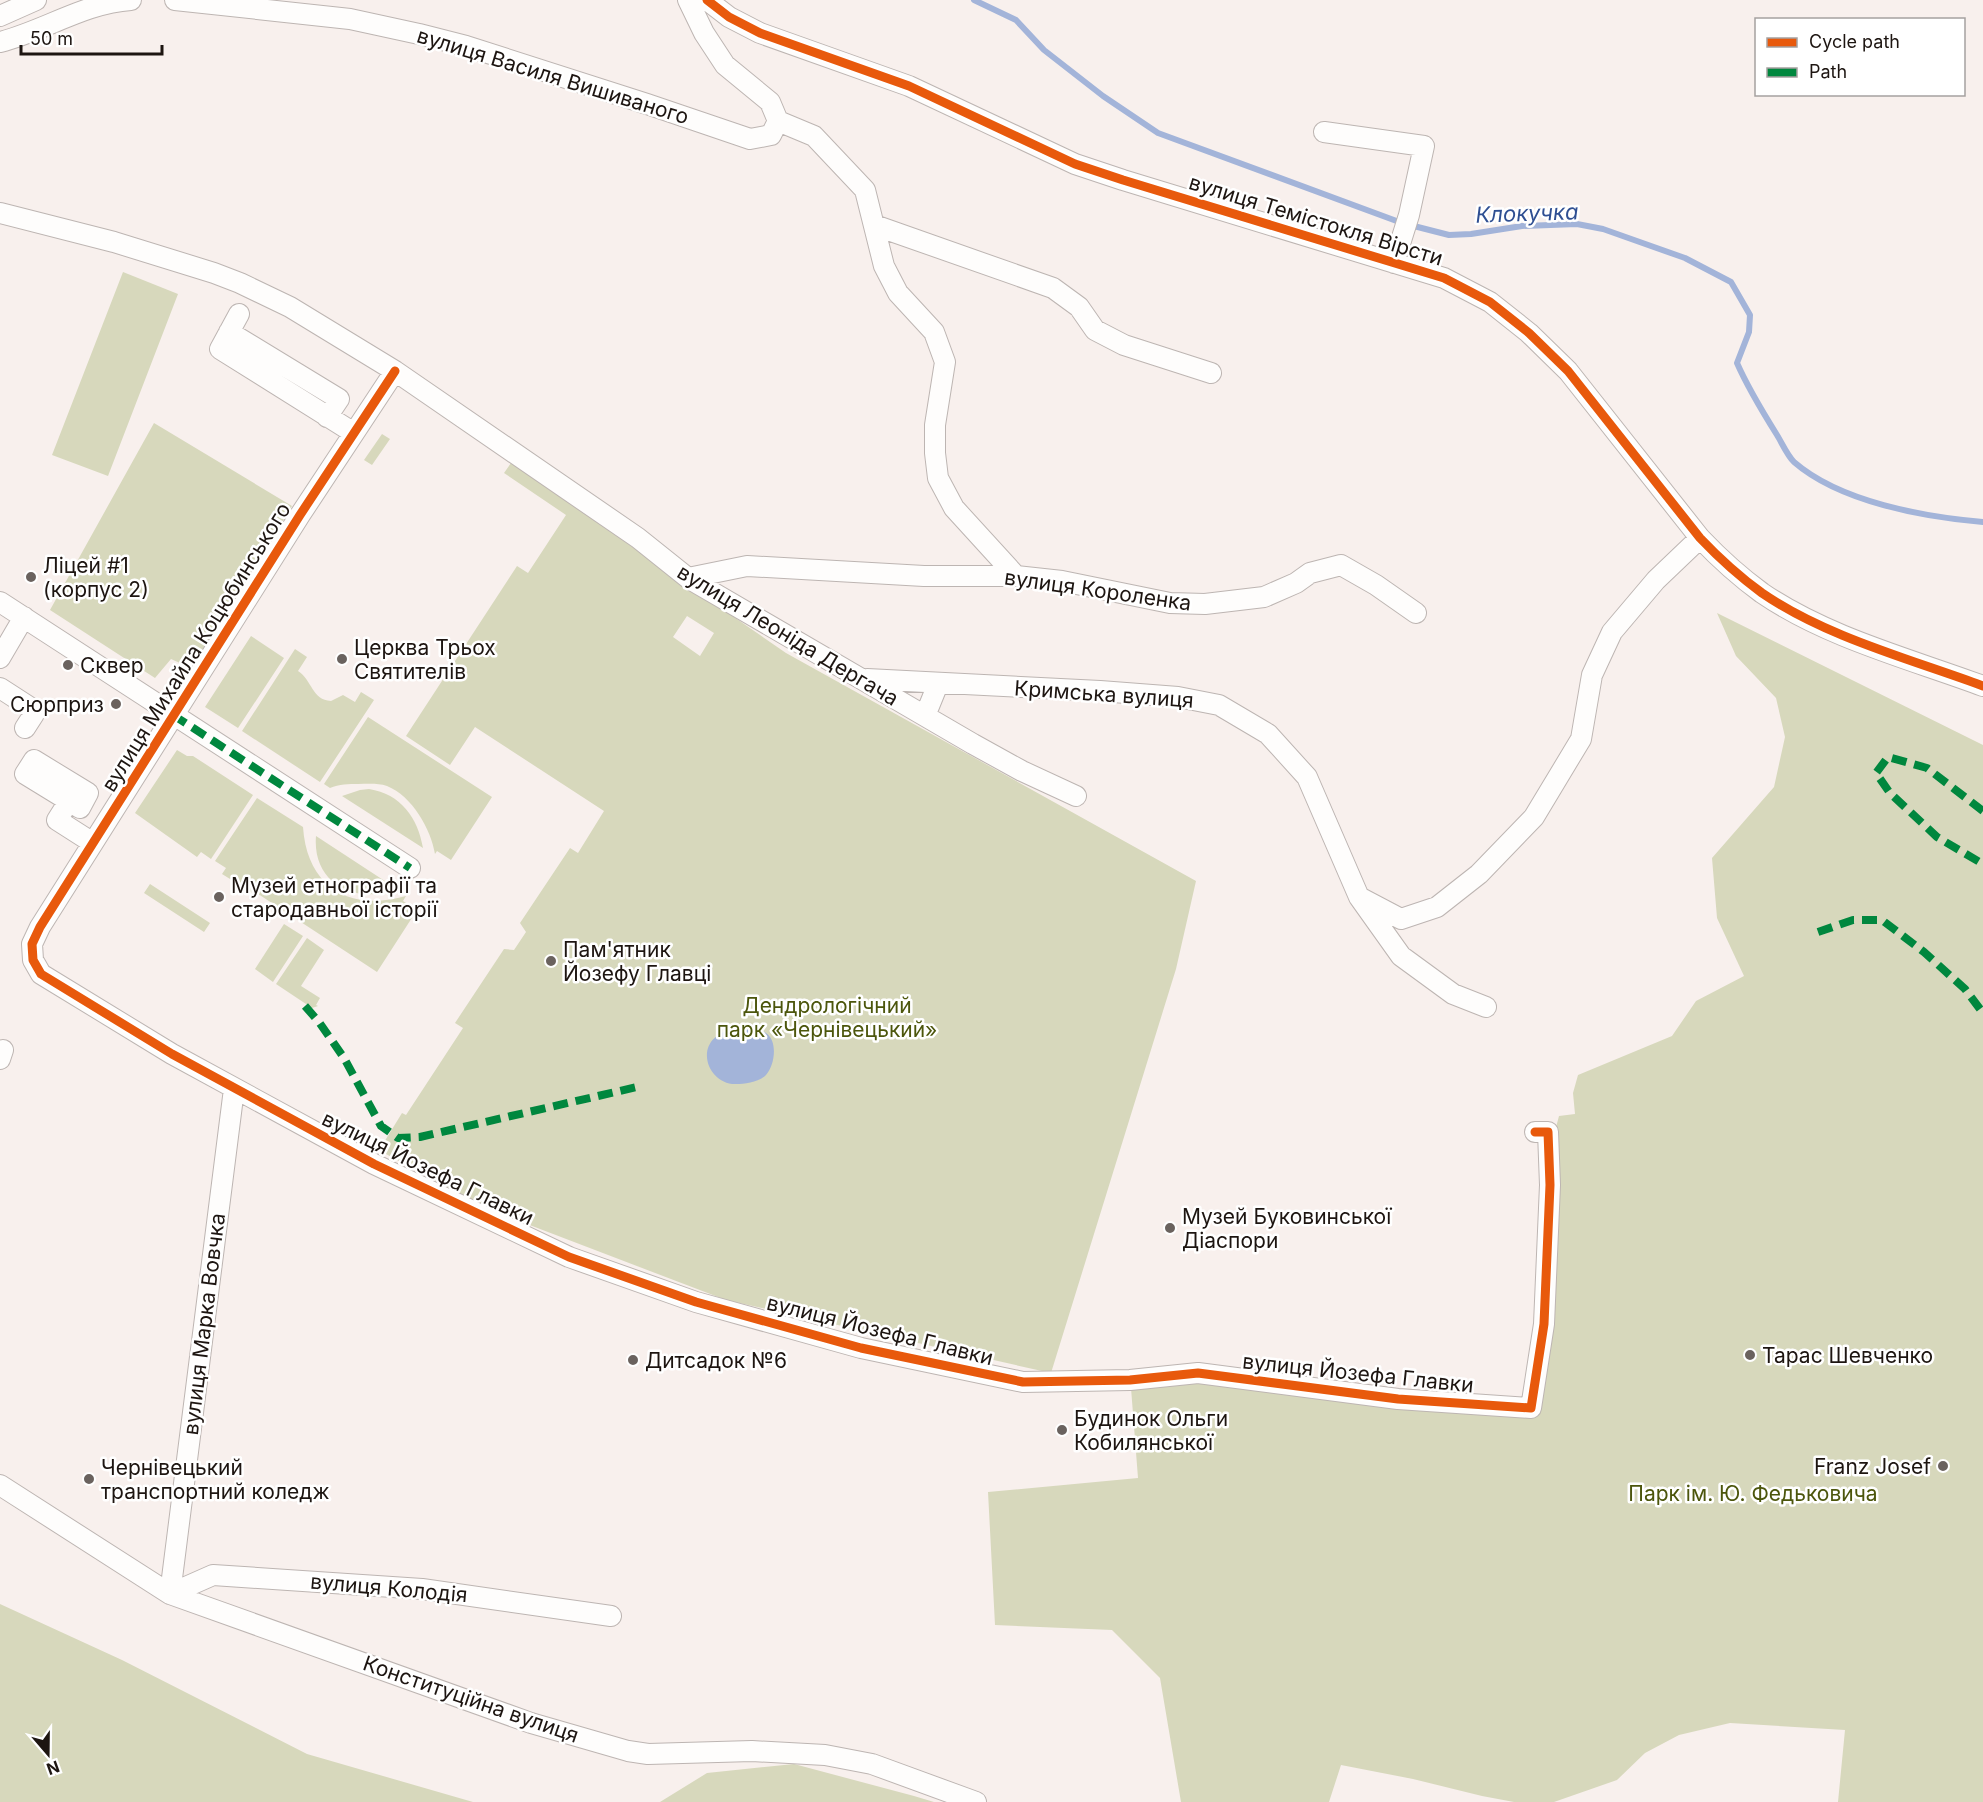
<svg xmlns="http://www.w3.org/2000/svg" width="1983" height="1802" font-family="Inter,sans-serif">
<rect width="100%" height="100%" fill="#f8f0ed"/>
<path fill="#d7d8bc" fill-rule="evenodd" d="M123,272L178,294L108,476L52,455Z
M154,423L292,506L191,668L171,659L155,678L50,610Z
M382,434L390,439L372,465L364,460Z
M511,463L786,653L1196,881L1176,969L1051,1373L726,1300L490,1210L386,1154L378,1152L402,1113L406,1115L463,1028L455,1023L504,949L514,950L526,932L520,923L570,848L578,853L604,811L475,727L450,765L406,736L517,566L528,573L566,515L504,473ZM687,616L714,633L700,656L673,637Z
M1717,613L1983,745V1802H1838L1845,1730L1730,1723L1679,1735L1645,1753L1617,1780L1554,1802H1514L1482,1796L1413,1779L1341,1765L1329,1802H1181L1160,1678L1112,1630L995,1625L988,1492L1138,1478L1131,1388L1196,1380L1537,1414L1555,1131L1559,1116L1575,1114L1573,1093L1578,1075L1672,1036L1696,1001L1744,976L1717,918L1712,858L1774,787L1785,737L1776,698L1736,656Z
M251,636L284,658L238,728L205,707Z
M295,649L307,657L298,671C312,680 312,700 331,701L343,695L355,702L361,692L374,700L320,782L242,731Z
M368,717L492,797L451,860L437,851L435,854C431,829 412,796 387,786C378,783 368,784 358,784C349,784 339,784 330,788L324,784Z
M177,750L187,756H193L253,795L211,859L201,852L197,857L135,813Z
M369,789C401,794 418,818 423,848L342,796L360,790Z
M257,798L303,827C307,888 351,912 406,896L403,901L417,910L377,972L252,890L251,892L222,874L226,868L215,861Z
M316,836L397,889C356,905 312,884 316,836Z
M150,884L210,923L204,932L144,893Z
M284,924L303,936L273,982L255,969Z
M307,938L324,950L301,986L320,998L316,1005L318,1006L312,1008L276,984Z
M0,1604L122,1660L307,1754L473,1802H0Z
M794,1764L914,1796L934,1802H660L707,1773Z"/>
<path fill="#a3b4d9" d="M739,1028C747,1027 759,1028 766,1033C778,1041 775,1065 766,1075C759,1082 745,1084 736,1084C705,1085 689,1034 739,1028Z"/>
<g fill="none" stroke-linecap="round" stroke-linejoin="round">
<path stroke="#a3b4d9" stroke-width="6" d="M974,0L1016,20L1044,50L1103,96L1158,133L1402,223L1449,235L1471,234L1522,226L1577,224L1603,229L1685,258L1731,282L1750,315L1749,332L1737,363C1748,388 1762,411 1777,435C1782,443 1787,455 1794,462C1840,502 1924,517 1983,522"/>
<defs>
<path id="minor" d="M175,0L350,19L419,34L466,46L647,104L750,139L771,135L778,121
M688,0L704,33L725,65L770,102L778,121
M707,0L729,17L760,33L909,86L1075,164L1123,180L1444,278L1490,302L1529,333L1568,371L1700,538C1719,558 1740,577 1762,593C1826,637 1910,659 1983,686
M0,16L36,0
M0,42C44,31 84,3 131,0
M778,121L814,136L865,190L884,266L898,293L934,332L945,362L935,425V453L938,478L954,508L1016,576
M1324,132L1424,146L1409,215L1394,263
M0,213L114,242L214,273L240,283L290,307L395,371L638,538L688,578L973,744L1022,771L1076,796
M874,225L1053,288L1079,307L1095,330L1124,345L1211,373
M239,314L220,349L354,433
M229,332L339,399L327,417
M395,371L300,515L40,927L32,944L33,960L41,974L172,1054L374,1164L569,1257L696,1302L861,1348L1023,1382L1130,1380L1198,1373L1398,1399L1531,1408L1544,1324L1550,1185L1548,1132H1535
M688,578L747,566L924,576H1016L1062,581L1170,603L1205,604L1264,597L1296,583L1310,573L1341,565L1376,585L1416,613
M0,602L410,868
M0,658L24,617
M867,679L1100,691L1178,697L1219,705L1268,734L1307,777L1359,897L1401,956L1453,994L1486,1007
M0,688L34,710V714L25,728
M925,716L938,684
M69,801L80,808L88,793L34,760L25,774L69,801L57,820L93,843
M1363,899L1401,919L1437,907L1479,874L1534,817L1581,739L1592,675L1612,632L1656,580L1700,538
M0,1059L3,1050
M0,1485L170,1594L531,1723L628,1751L648,1754L752,1751L825,1755L872,1764L976,1802
M170,1594L234,1089
M170,1594L213,1575L422,1589L611,1616"/>
</defs>
<use href="#minor" stroke="#bdb5b2" stroke-width="22"/>
<use href="#minor" stroke="#fefdfc" stroke-width="20"/>
<path stroke="#00873e" stroke-width="8" stroke-dasharray="15 8" stroke-linecap="butt" d="M173,715L410,868
M1983,811L1927,768L1888,757L1876,773L1890,793L1937,837L1983,864
M1818,932L1853,920H1882L1924,952L1965,989L1983,1013
M305,1006L319,1022L344,1058L381,1126L398,1138L420,1137L637,1087"/>
<defs>
<path id="cycleway" d="M707,0L729,17L760,33L909,86L1075,164L1123,180L1444,278L1490,302L1529,333L1568,371L1700,538C1719,558 1740,577 1762,593C1826,637 1910,659 1983,686
M395,371L300,515L40,927L32,944L33,960L41,974L172,1054L374,1164L569,1257L696,1302L861,1348L1023,1382L1130,1380L1198,1373L1398,1399L1531,1408L1544,1324L1550,1185L1548,1132H1535"/>
</defs>
<use href="#cycleway" stroke="#fff" stroke-width="13"/>
<use href="#cycleway" stroke="#e8590c" stroke-width="9"/>
</g>
<g fill="#6a625e" stroke="#fff" stroke-width="2">
<circle cx="31" cy="577" r="6"/>
<circle cx="342" cy="659" r="6"/>
<circle cx="68" cy="665" r="6"/>
<circle cx="116" cy="704" r="6"/>
<circle cx="219" cy="897" r="6"/>
<circle cx="551" cy="961" r="6"/>
<circle cx="1170" cy="1228" r="6"/>
<circle cx="1750" cy="1355" r="6"/>
<circle cx="633" cy="1360" r="6"/>
<circle cx="1062" cy="1430" r="6"/>
<circle cx="1943" cy="1466" r="6"/>
<circle cx="89" cy="1479" r="6"/>
</g>
<g text-anchor="middle" dominant-baseline="central" stroke-width="5" stroke-linejoin="round" paint-order="stroke">
<g font-size="21" fill="#1d1511" stroke="#fff">
<text transform="translate(553 76) rotate(17)">вулиця Василя Вишиваного</text>
<text transform="translate(1316 220) rotate(17)">вулиця Темістокля Вірсти</text>
<text transform="translate(1098 590) rotate(8)">вулиця Короленка</text>
<text transform="translate(788 635) rotate(31)">вулиця Леоніда Дергача</text>
<text transform="translate(196 647) rotate(-58)">вулиця Михайла Коцюбинського</text>
<text transform="translate(1104 694) rotate(4)">Кримська вулиця</text>
<text transform="translate(428 1168) rotate(26)">вулиця Йозефа Главки</text>
<text transform="translate(204 1324) rotate(-83)">вулиця Марка Вовчка</text>
<text transform="translate(880 1330) rotate(14)">вулиця Йозефа Главки</text>
<text transform="translate(1358 1373) rotate(6)">вулиця Йозефа Главки</text>
<text transform="translate(389 1588) rotate(5)">вулиця Колодія</text>
<text transform="translate(471 1699) rotate(19)">Конституційна вулиця</text>
</g>
<g font-size="21" fill="#1d1511" stroke="#fff" text-anchor="start">
<text x="43" y="565">Ліцей #1<tspan x="43" dy="24">(корпус 2)</tspan></text>
<text x="354" y="647">Церква Трьох<tspan x="354" dy="24">Святителів</tspan></text>
<text x="80" y="665">Сквер</text>
<text x="104" y="704" text-anchor="end">Сюрприз</text>
<text x="231" y="885">Музей етнографії та<tspan x="231" dy="24">стародавньої історії</tspan></text>
<text x="563" y="949">Пам'ятник<tspan x="563" dy="24">Йозефу Главці</tspan></text>
<text x="1182" y="1216">Музей Буковинської<tspan x="1182" dy="24">Діаспори</tspan></text>
<text x="1762" y="1355">Тарас Шевченко</text>
<text x="645" y="1360">Дитсадок №6</text>
<text x="1074" y="1418">Будинок Ольги<tspan x="1074" dy="24">Кобилянської</tspan></text>
<text x="1931" y="1466" text-anchor="end">Franz Josef</text>
<text x="101" y="1467">Чернівецький<tspan x="101" dy="24">транспортний коледж</tspan></text>
</g>
<g font-size="21" fill="#4c560c" stroke="#fff">
<text x="827" y="1005">Дендрологічний<tspan x="827" dy="24">парк «Чернівецький»</tspan></text>
<text x="1753" y="1493">Парк ім. Ю. Федьковича</text>
</g>
<g font-size="22" font-style="italic" fill="#2f4f92" stroke="#fff">
<text transform="translate(1527 213) rotate(-2)">Клокучка</text>
</g>
</g>
<rect x="1755" y="18" width="210" height="78" fill="#ffffff" stroke="#a5a1a0" stroke-width="1.5"/>
<rect x="1767" y="38" width="30" height="9" fill="#e8590c" stroke="#a5a1a0" stroke-width="1.5"/>
<text x="1809" y="48" font-size="18" fill="#1d1511">Cycle path</text>
<rect x="1767" y="68" width="30" height="9" fill="#00873e" stroke="#a5a1a0" stroke-width="1.5"/>
<text x="1809" y="78" font-size="18" fill="#1d1511">Path</text>
<g transform="translate(48 1754) rotate(160)" stroke="#ffffff" stroke-width="4.5" paint-order="stroke">
<path d="M0-4.5L10 22L0 15L-10 22Z" fill="#1d1511"/>
<text y="-9" font-size="16" font-weight="bold" text-anchor="middle" fill="#1d1511">N</text>
</g>
<path d="M21 45v9h141v-9" fill="none" stroke="#1d1511" stroke-width="3"/>
<text x="30" y="45" font-size="18" fill="#1d1511" stroke="#ffffff" stroke-width="4.5" paint-order="stroke">50 m</text>
</svg>
